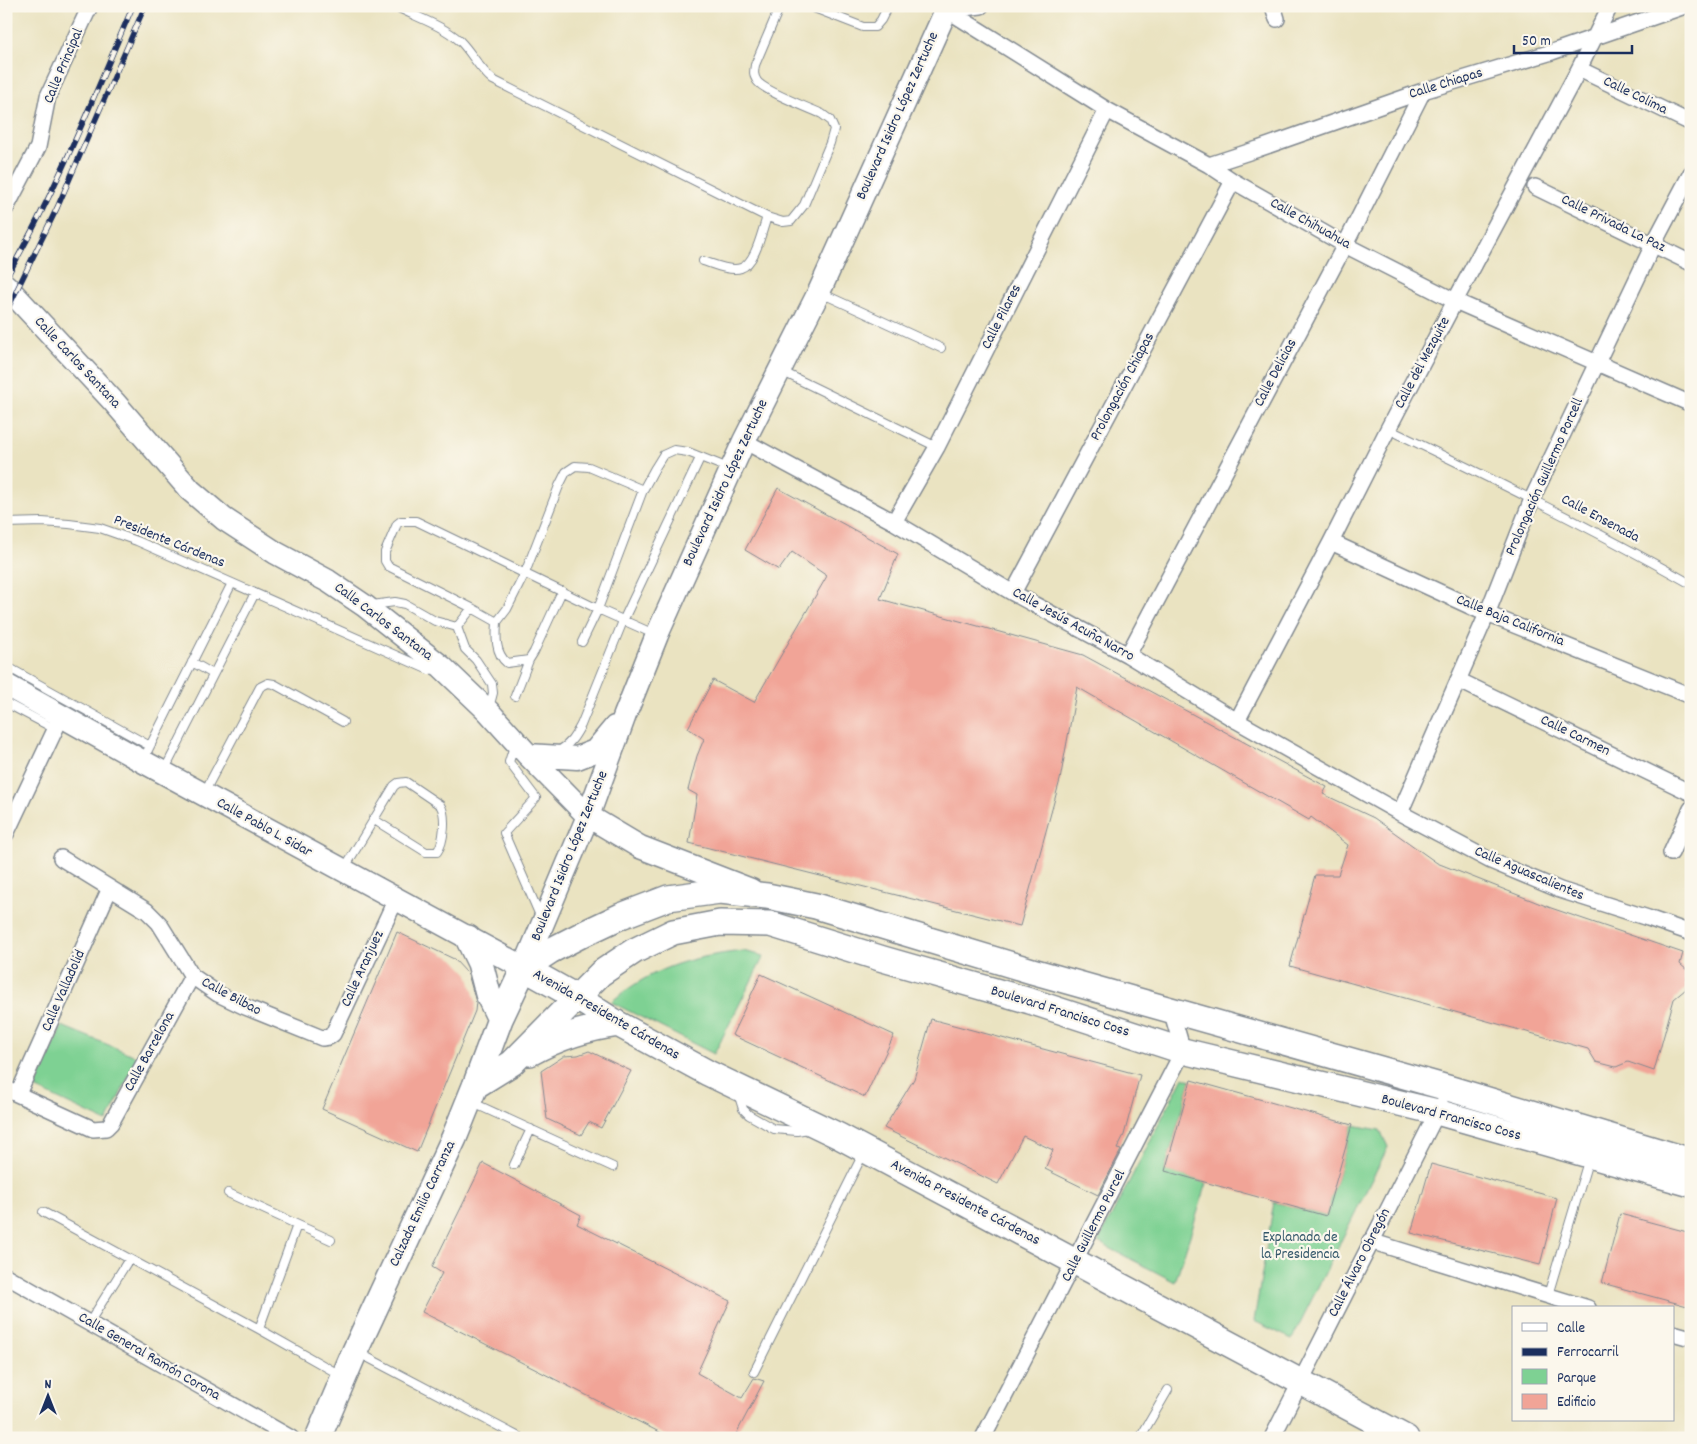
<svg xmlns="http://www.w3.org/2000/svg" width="1697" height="1444" font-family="Dekko,sans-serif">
<rect width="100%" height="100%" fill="#fbf7ec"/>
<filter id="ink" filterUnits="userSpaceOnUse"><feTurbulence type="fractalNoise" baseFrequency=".02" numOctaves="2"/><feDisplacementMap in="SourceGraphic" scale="10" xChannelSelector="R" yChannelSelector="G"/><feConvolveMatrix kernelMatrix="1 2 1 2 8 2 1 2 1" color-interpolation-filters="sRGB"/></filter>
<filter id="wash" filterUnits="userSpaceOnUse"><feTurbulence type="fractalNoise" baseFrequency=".0096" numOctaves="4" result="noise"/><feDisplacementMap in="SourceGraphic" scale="20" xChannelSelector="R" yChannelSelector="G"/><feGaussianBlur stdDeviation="1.12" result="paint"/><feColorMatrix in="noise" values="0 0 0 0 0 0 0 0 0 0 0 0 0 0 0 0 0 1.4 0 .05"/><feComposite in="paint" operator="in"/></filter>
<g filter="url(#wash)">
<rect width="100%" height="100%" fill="#eae3c1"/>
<path fill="#7ed193" stroke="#4c8078" d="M743,951L764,956L714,1054L611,1002C653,967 690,957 743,951Z
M62,1026L138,1057L107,1122L35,1088Z
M1183,1077L1191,1080L1165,1170L1207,1183L1175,1282L1098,1242Z
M1352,1125L1380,1130L1388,1147L1292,1339L1254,1321L1274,1202L1326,1216Z"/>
<g id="blocks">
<path fill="#f1a497" d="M778,488L898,554L880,599L1083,655L1327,787L1323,794L1374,818L1437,863L1551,908L1683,953L1680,964L1688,971L1686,989L1674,999L1654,1071L1628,1062L1616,1067L1596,1062L1588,1049L1290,966L1315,875H1338L1348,845L1311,817L1309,820L1077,687L1060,780L1020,926L689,843L697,795L688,790L697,756L704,739L688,728L713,680L754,702L827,576L792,552L779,570L745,550Z
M397,932L454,959L468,974L476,1002L475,1011L417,1152L322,1109Z
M761,974L894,1035L865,1097L732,1035Z
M931,1019L1140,1075L1124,1135L1117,1149L1121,1150L1098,1195L1045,1169L1053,1150L1023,1136L998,1184L884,1128L914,1079Z
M589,1051L631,1071L601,1128L589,1122L581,1135L547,1119L541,1071L564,1056L578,1055Z
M1191,1080L1352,1125L1326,1216L1165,1171Z
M483,1163L581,1215L577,1224L730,1301L697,1373L742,1398L754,1378L764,1381L734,1438H671L422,1312L442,1273L432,1267Z
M1431,1164L1557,1198L1540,1265L1411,1233Z
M1620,1214L1691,1233V1307L1602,1283Z"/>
</g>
</g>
<g filter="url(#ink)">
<use href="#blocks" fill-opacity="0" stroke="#828990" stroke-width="1"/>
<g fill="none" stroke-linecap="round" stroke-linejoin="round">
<defs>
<path id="lane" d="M395,6C416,17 442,25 460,41C472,53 479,69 493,80L767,217L783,222L791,221L804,205L830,143L834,129L830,120L822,114C809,108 764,91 757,81C753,75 754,71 755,65L780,6
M809,6L863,27H875L881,20L888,6
M703,261C713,264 731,272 741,268C756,263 762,230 767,217
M821,293L941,348
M781,371L937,447
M1388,429C1490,478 1592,528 1691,584
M6,523L42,522L69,524L100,528L137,541L429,670L436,669
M372,605L395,602L405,604L435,621L457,627
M472,608L388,566L385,561V552L397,524L401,521H416L598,609L654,634
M497,622C496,637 495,653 507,663L529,660L534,652L562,591
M457,627L472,608L497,622L507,609L525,573L559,486L566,472L575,466L589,467L643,490L655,468L663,455L674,450L688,452L728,468
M457,627L465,649L476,660L492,684L493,693L489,708
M582,642L598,609L643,490
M192,662L213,674
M6,666L150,746
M515,696L529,660
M6,703L55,729
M514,746L509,762L536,798L504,833L541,918
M558,751C570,745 575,736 581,725L623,621L700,458
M143,760L232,583
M164,771L255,593
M204,793L260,687L268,683L274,684L343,722
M344,869L394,786L398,783L406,782L440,805C447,815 444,843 437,852H426L373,819
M738,1093L743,1109L749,1115L774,1129L797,1131L808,1129
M471,1102L613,1167
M514,1165L531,1129
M228,1193L331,1240
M43,1212L259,1329L342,1376
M1548,1295L1589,1158
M89,1323L129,1259
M259,1329L297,1225
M359,1353L521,1438
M754,1372L864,1152
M1140,1438L1168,1390
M1368,1438L1369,1429L1372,1423"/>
<path id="street" d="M1273,6L1277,19
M947,10L1107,110L1209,165L1233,181L1345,245L1455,301L1691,404
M947,10L981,6
M1579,69L1691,123
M1209,165L1258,149L1423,91L1552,52L1685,6
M1535,187L1691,263
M6,208L38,147L48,96L90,6
M744,441L894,522L1013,593L1128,655L1237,721L1400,813L1491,861L1560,890L1648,918L1691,933
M894,522L937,447L1107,110
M1331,542L1487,614L1691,696
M1013,593L1233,181
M1128,655L1345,245L1423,91
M1458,680L1691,793
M1237,721L1331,542L1388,429L1455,301L1579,69L1610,6
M1400,813L1487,614L1532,499L1654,243L1691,173
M6,834L62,715
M1671,853L1691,809
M61,858L147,911L159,923L192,976L218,994L243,1006L322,1038L329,1037L333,1034L396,899
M6,1089L93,1129L106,1128L111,1123L192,976
M18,1094L110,888
M1370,1241L1588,1308
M6,1276L291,1438
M1673,1333L1691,1338
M983,1438L1183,1051L1171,1010
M1272,1438L1441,1105"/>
<path id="secondary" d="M6,286L114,402L190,490L224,519L276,553L328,581L365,606L442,667L488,711L528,755L588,816L640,847L751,890
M6,685L142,761L524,968L588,816L625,715L657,635L744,441L819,292L948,6
M528,755L577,758L595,751L615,727"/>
<path id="primary" d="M468,938L480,963L488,994L500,1019
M524,968L550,951L585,933L621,916L668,898L720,891L767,896L816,906L1032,971L1451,1089L1691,1161
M524,968L576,997L618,1024L708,1073L839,1136L1406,1438
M530,1053C557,1038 587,1028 618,1024
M475,1086L512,1063L601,973L634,951L673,932L720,923L770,924L883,959L1030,1001L1183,1051L1437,1112L1691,1184
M318,1438L355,1351L454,1138L475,1086L500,1019L524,968"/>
</defs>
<use href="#lane" stroke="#828990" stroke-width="10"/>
<use href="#street" stroke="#828990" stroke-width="18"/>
<use href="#secondary" stroke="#828990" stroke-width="25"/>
<use href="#primary" stroke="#828990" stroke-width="28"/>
<use href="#lane" stroke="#fff" stroke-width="8"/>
<use href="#street" stroke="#fff" stroke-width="15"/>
<use href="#secondary" stroke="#fff" stroke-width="22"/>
<use href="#primary" stroke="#fff" stroke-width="25"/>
<defs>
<path id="rail" d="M6,278C56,192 93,98 133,6
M6,312L57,208L145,6"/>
</defs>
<use href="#rail" stroke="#1b2f5e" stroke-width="5.5"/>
<use href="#rail" stroke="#fbf7ec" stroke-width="4" stroke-dasharray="11" stroke-linecap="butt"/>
</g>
</g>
<g text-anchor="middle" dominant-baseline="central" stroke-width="4.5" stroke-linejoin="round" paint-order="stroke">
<g font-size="15" fill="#1b2f5e" stroke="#fbf7ec">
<text transform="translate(64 66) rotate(-67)">Calle Principal</text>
<text transform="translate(1446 84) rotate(-17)">Calle Chiapas</text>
<text transform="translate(1635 96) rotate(26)">Calle Colima</text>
<text transform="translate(898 116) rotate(-66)">Boulevard Isidro López Zertuche</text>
<text transform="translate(1310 224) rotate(29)">Calle Chihuahua</text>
<text transform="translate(1613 224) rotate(26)">Calle Privada La Paz</text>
<text transform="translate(1002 317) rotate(-63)">Calle Pilares</text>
<text transform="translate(77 363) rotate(47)">Calle Carlos Santana</text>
<text transform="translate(1423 363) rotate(-62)">Calle del Mezquite</text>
<text transform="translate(1276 373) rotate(-62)">Calle Delicias</text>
<text transform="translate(1123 387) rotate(-62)">Prolongación Chiapas</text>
<text transform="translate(1545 477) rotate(-66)">Prolongación Guillermo Porcell</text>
<text transform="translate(726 483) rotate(-65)">Boulevard Isidro López Zertuche</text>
<text transform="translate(1600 519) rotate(28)">Calle Ensenada</text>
<text transform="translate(169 542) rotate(22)">Presidente Cárdenas</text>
<text transform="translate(1510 621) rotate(22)">Calle Baja California</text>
<text transform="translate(383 622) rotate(37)">Calle Carlos Santana</text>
<text transform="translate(1073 625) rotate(29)">Calle Jesús Acuña Narro</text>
<text transform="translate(1575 736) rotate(26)">Calle Carmen</text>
<text transform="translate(264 828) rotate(29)">Calle Pablo L. Sidar</text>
<text transform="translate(570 856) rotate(-68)">Boulevard Isidro López Zertuche</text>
<text transform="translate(1529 874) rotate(23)">Calle Aguascalientes</text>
<text transform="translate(363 969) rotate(-65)">Calle Aranjuez</text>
<text transform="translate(64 991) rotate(-66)">Calle Valladolid</text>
<text transform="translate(231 997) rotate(28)">Calle Bilbao</text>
<text transform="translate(1060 1012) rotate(17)">Boulevard Francisco Coss</text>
<text transform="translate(606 1015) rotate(30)">Avenida Presidente Cárdenas</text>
<text transform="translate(150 1052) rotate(-61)">Calle Barcelona</text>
<text transform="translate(1451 1118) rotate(15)">Boulevard Francisco Coss</text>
<text transform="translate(965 1203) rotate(28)">Avenida Presidente Cárdenas</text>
<text transform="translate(423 1204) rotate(-65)">Calzada Emilio Carranza</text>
<text transform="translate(1094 1226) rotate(-63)">Calle Guillermo Purcel</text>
<text transform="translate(1360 1263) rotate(-63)">Calle Álvaro Obregón</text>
<text transform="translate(149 1357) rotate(30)">Calle General Ramón Corona</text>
</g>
<g font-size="15" fill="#34586b" stroke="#fbf7ec">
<text x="1300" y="1238">Explanada de<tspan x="1300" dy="17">la Presidencia</tspan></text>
</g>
</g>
<rect width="1697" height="1444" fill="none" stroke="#fbf7ec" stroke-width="25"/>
<rect x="1512" y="1306" width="162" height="115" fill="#fbf7ec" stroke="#a1a7b3"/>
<rect x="1522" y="1323" width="25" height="8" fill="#ffffff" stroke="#a1a7b3"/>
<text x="1557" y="1332" font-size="15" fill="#1b2f5e">Calle</text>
<rect x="1522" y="1348" width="25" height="8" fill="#1b2f5e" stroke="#a1a7b3"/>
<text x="1557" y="1356" font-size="15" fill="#1b2f5e">Ferrocarril</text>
<rect x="1522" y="1369" width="25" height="15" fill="#7ed193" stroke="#a1a7b3"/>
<text x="1557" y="1382" font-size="15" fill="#1b2f5e">Parque</text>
<rect x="1522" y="1394" width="25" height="15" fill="#f1a497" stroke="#a1a7b3"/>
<text x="1557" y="1406" font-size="15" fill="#1b2f5e">Edificio</text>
<g transform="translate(48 1396)" stroke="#fbf7ec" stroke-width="4" paint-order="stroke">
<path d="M0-4L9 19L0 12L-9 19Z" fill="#1b2f5e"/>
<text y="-8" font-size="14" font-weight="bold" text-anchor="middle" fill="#1b2f5e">N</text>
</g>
<path d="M1514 45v8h118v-8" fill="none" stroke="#1b2f5e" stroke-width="2.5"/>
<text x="1522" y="45" font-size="15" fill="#1b2f5e" stroke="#fbf7ec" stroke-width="4" paint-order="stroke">50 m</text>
</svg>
